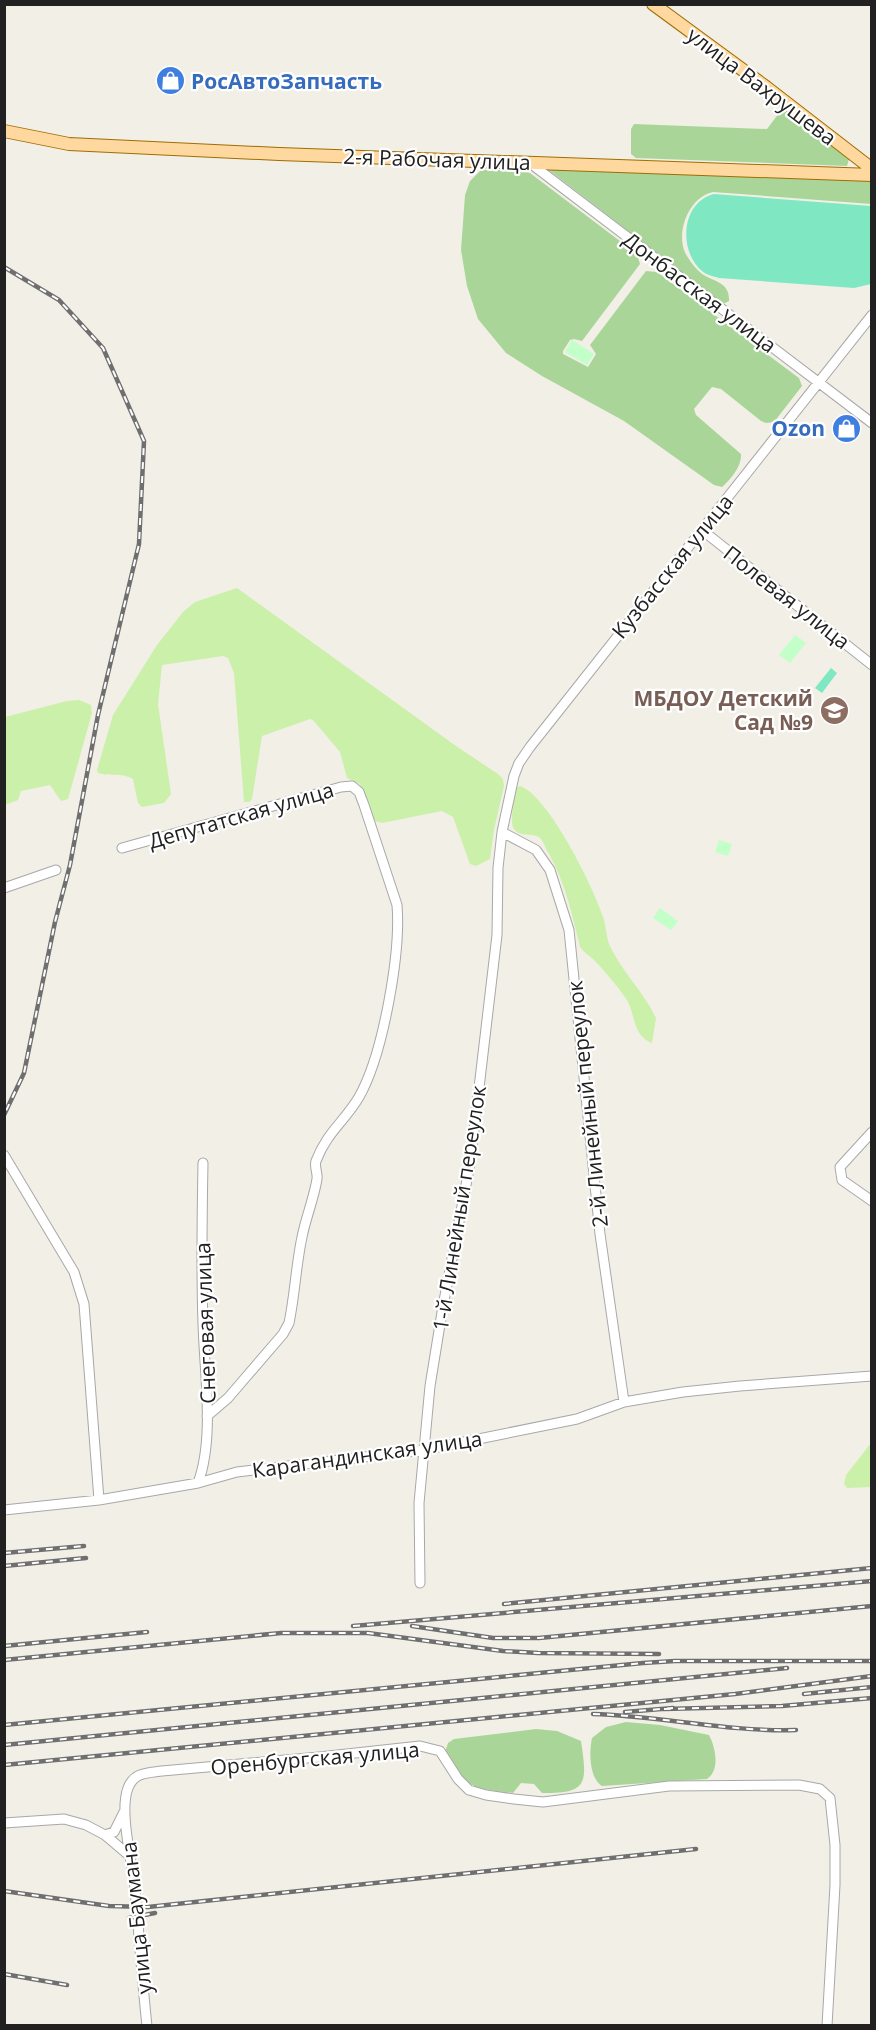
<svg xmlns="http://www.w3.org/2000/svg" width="876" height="2030" font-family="'Open Sans',sans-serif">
<rect width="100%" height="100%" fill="#f2efe7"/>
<path fill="#cbf0a9" d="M237,588L456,746L498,774L503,779L504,786L494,830L490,859L476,866L470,864L453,817L442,811L382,823L375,821L360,784L347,778L340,752L313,720L310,719L262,736L252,799L249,802H244L234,673L228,658L223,656L162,665L158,704L171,794L164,803L142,807L138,803L133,779C122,772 110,777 98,773L97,770L113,715L157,645L183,612L195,602Z
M79,700L91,705L92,713L68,799L61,801L50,785L21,791L18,800L5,805V717L67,701Z
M520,786C548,795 594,888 603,917C606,925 606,935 609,944C621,971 644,992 656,1018L652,1043C632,1035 636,1016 627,1000C619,988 607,974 597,963C592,957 586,955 580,947C572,915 566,884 549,854C546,850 544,842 540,838C533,832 520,838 514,829C509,822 515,798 515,788Z
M871,1443V1487L847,1488L844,1484L846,1475Z"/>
<path fill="#a9d698" d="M785,111L849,159L847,166L636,158L631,154V129L634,124L767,129L779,113Z
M552,169L871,181V204L713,192C688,197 674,236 687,256C691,263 696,269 702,274C714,282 730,282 729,301L723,304L549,170Z
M481,170H521L530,173L637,254L640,264L582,341L574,339L570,340L563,351V354L588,367L596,354L590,345L646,271L657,272L799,378L802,386L774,422L766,423L761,421L721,389L712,387L694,409L696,415L741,454C742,466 731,479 722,487L714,485L624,421L542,376L506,353L478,319L467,286L461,250L465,195L470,181Z
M626,1722L660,1725L709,1735C716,1748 720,1771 707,1779L602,1786C589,1778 589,1751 592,1738L606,1727Z
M536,1729L557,1731L581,1741C587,1782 589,1794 542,1793L534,1784L521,1783L513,1793C501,1791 480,1791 469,1783C459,1776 452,1762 445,1752L448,1743L454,1739Z"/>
<path fill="#c2ffc9" d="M572,340L594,354L587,365L565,352Z
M795,635L806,643L790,663L779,655Z
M719,840L732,844L728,856L715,852Z
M660,908L678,921L671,930L653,918Z"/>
<path fill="#7fe8c2" d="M714,194L871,206V284L854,288L719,278C713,276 706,275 702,271C678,251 681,202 714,194Z
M831,668L837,673L822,693L815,688Z"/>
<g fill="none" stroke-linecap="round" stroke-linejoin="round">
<defs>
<path id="minor" d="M530,163L872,423
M702,530L872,665
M502,832L536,850L550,870L569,930L600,1234L624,1402
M122,848L341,787L352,786L359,792L364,805L397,905C401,953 383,1055 359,1097C345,1121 327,1132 316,1161C314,1167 318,1173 317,1179C314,1198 306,1217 302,1237C296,1265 295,1294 289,1323L283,1334L228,1398L207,1416
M4,888L56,870
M872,1132L840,1167L842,1180L872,1201
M4,1155L74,1272L84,1304L99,1500
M198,1483C215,1437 204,1371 203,1323C201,1270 202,1216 203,1163
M4,1510L99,1500L198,1483L237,1472L424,1450L577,1419L624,1402L683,1392L740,1386L872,1376
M420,1583L419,1503L430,1386L443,1306L470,1164L497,935L498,868L502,832L514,776L519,763L530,747L872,315
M4,1823L64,1819L86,1825L105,1835L114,1832L124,1812
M105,1835L131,1857
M147,2026C142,1980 139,1934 135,1888C132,1862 119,1811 128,1788C134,1772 148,1773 162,1771L319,1757L420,1746L440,1751L458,1779L469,1790L486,1795L514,1799L543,1802L669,1786L799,1785L820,1789L830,1798L835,1845V1885L827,2026"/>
<path id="major" d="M653,4L766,87L872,169
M4,131L69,144L279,154L872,175"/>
</defs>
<use href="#minor" stroke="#a8a8a8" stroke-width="11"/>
<use href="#major" stroke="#9f6e00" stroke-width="14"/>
<use href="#minor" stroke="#fff" stroke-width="9"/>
<use href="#major" stroke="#ffd8a0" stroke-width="12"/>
<defs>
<path id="rail" d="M4,267L59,300L103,348L144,441L139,544L98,715L70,865L55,922L24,1073L4,1115
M4,1553L84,1546
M4,1566L86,1558
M504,1604L872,1568
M353,1626L872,1581
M412,1626L493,1638H539L872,1606
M4,1646L147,1632
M4,1660L281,1633H368L503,1651L538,1653L659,1654
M804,1694L872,1687
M664,1709L782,1706L872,1698
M625,1712L673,1708
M593,1714C661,1716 727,1732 796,1730
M4,1725L643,1663L675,1661H872
M4,1745L787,1668
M4,1765L735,1694L872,1676
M4,1891L109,1906L148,1907L696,1849
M129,1918L155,1913
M4,1974L67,1985
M4,2025L5,2026"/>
</defs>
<use href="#rail" stroke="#6f6f6f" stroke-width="4.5"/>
<use href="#rail" stroke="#fff" stroke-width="2" stroke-dasharray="7" stroke-linecap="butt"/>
</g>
<defs>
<symbol id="shop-disc" viewBox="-11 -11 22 22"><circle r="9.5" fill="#3f7fe0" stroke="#fff"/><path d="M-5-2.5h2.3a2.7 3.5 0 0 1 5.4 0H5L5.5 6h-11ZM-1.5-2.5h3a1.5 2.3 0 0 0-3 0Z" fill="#fff"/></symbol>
<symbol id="school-disc" viewBox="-11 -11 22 22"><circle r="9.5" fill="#8d6e63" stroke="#fff"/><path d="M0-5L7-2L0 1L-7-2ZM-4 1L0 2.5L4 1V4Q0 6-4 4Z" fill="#fff"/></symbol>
</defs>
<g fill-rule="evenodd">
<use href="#shop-disc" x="154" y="64" width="33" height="33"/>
<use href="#shop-disc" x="830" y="412" width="33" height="33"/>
<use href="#school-disc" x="818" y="694" width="33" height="33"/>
</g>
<g text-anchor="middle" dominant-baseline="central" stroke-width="4.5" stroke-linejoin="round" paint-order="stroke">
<g font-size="21" font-weight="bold" fill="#366cbe" stroke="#fff" text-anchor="start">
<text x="191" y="81">РосАвтоЗапчасть</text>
<text x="825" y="428" text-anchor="end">Ozon</text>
</g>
<g font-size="21" fill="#212121" stroke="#fff">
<text transform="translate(762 86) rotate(37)">улица Вахрушева</text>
<text transform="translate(437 159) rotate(2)">2-я Рабочая улица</text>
<text transform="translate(700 292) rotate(37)">Донбасская улица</text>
<text transform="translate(672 566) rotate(-51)">Кузбасская улица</text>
<text transform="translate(787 597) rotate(38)">Полевая улица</text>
<text transform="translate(241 815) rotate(-16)">Депутатская улица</text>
<text transform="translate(587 1104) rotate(-96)">2-й Линейный переулок</text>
<text transform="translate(459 1208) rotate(-81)">1-й Линейный переулок</text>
<text transform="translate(205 1323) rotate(-92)">Снеговая улица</text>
<text transform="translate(367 1454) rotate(-8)">Карагандинская улица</text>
<text transform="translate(315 1758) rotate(-5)">Оренбургская улица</text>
<text transform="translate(136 1918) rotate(-96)">улица Баумана</text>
</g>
<g font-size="21" font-weight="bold" fill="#785e54" stroke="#fff" text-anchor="end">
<text x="813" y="698">МБДОУ Детский<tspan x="813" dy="24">Сад №9</tspan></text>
</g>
</g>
<rect width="876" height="2030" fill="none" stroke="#212121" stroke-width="12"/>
</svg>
